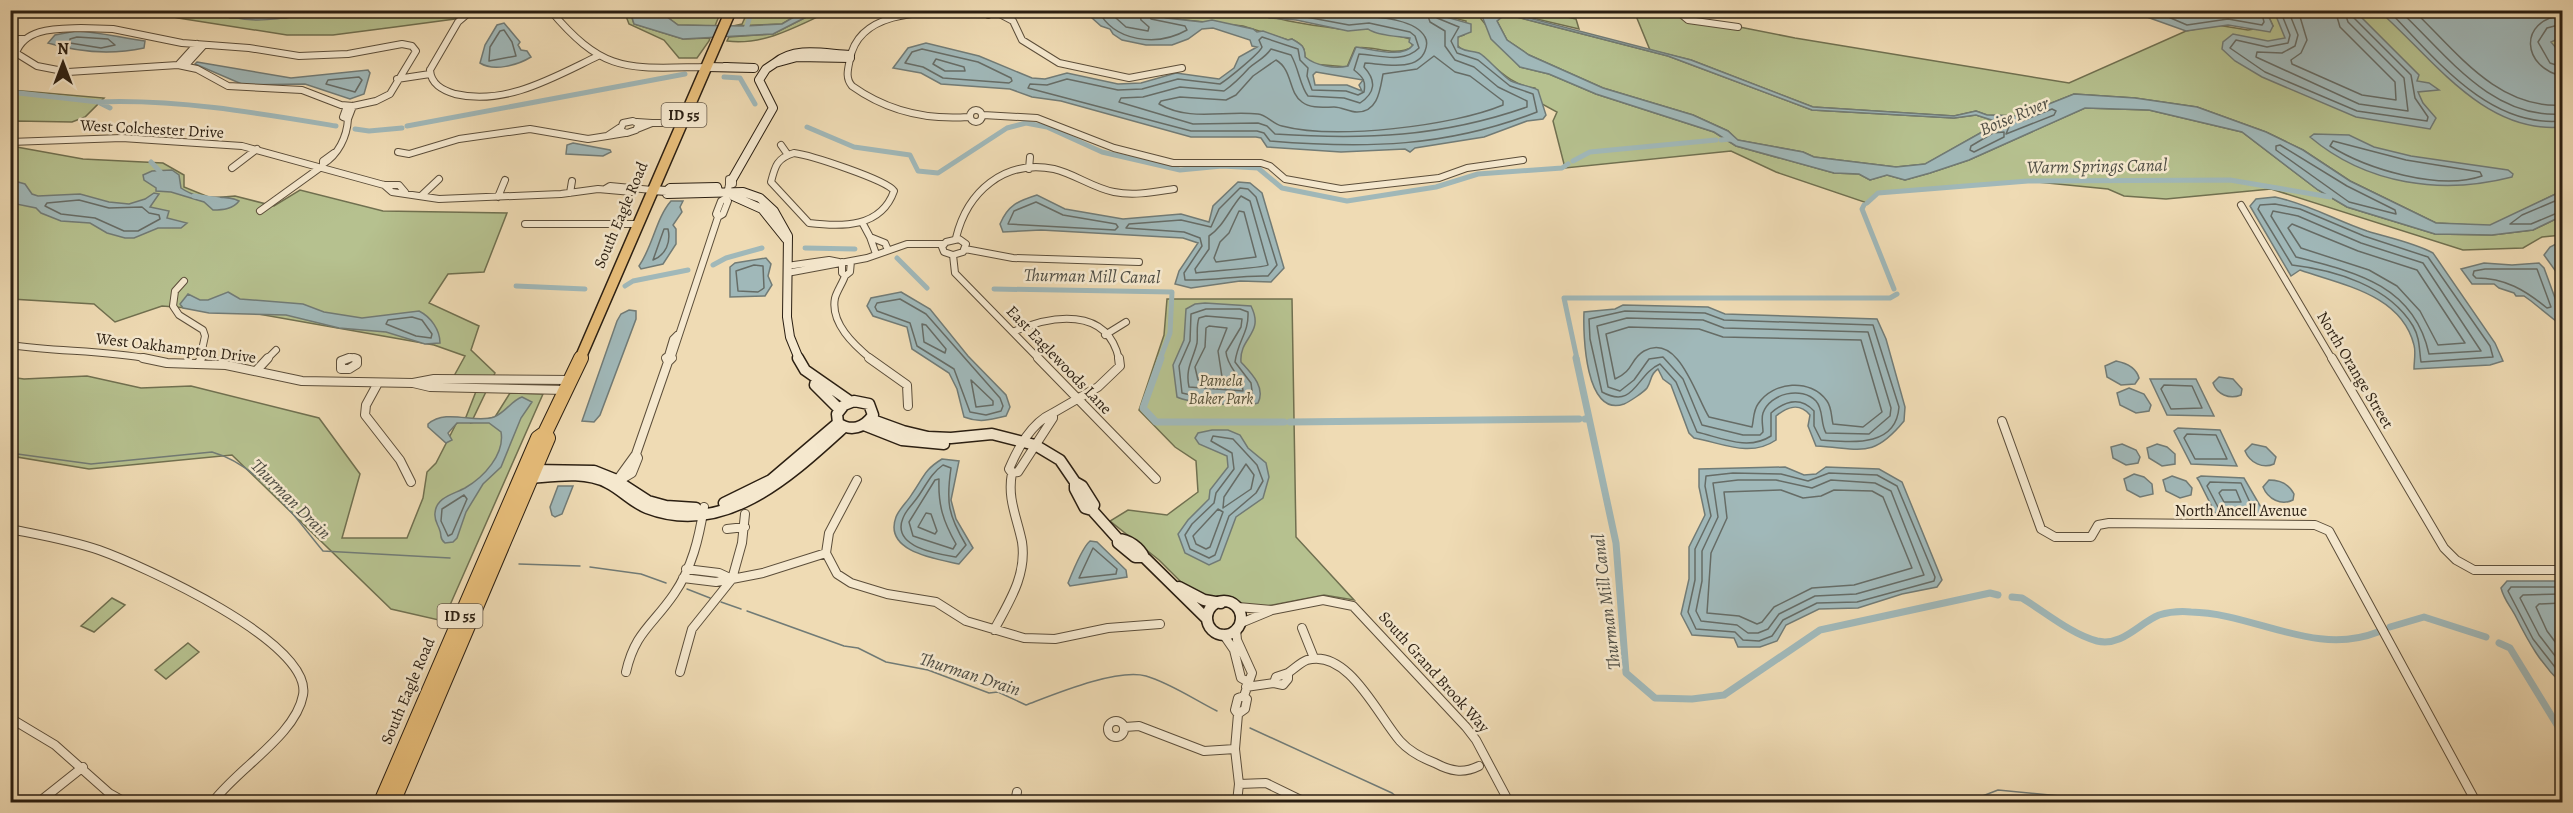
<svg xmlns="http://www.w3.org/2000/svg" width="2573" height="813" font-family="Alegreya,serif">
<rect width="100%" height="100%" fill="#efdbb4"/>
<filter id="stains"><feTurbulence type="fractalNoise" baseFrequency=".00333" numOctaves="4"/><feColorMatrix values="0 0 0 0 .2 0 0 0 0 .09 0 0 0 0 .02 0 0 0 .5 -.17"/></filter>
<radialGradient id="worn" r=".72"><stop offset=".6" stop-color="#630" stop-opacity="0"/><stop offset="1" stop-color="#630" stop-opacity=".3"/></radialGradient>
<path fill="#b6c18f" stroke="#707050" stroke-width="1.5" d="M318,10L467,11L455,19L395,27L333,35H287L178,18L150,11H217L230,18H286Z
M624,11H630L634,24L683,39L710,38L709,41L697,58H679L664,40L629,24Z
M659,11H721L715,26L678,25Z
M748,11H804L782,24L733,26L742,24Z
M818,11H830C798,26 763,46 727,41L729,37L773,34Z
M1148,11H1261C1271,21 1322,26 1339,29C1348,30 1358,27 1367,29C1381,32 1396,35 1410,39L1413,47C1392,58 1373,44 1355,48L1347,67L1313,64L1305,57C1305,46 1301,44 1292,39L1288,40L1243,26L1166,18Z
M1426,11H1480L1481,19L1520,67L1549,74L1596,94L1714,132L1736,146L1834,173L1859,174L1870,180L1887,175L1905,180L1930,173L1969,160L2085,108L2149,110L2242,132L2318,190L2347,207L2435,234L2492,235L2533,230L2562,216V235L2542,237L2523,248L2463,250L2271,189L2166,199L2124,196L2108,189L2028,181L1878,193L1867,203L1776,172L1731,151L1565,168L1553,121L1557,112L1542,104L1535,88C1511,86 1495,66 1478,53C1469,53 1460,52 1456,42L1458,37L1464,35L1466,21Z
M1503,11C1528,11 1551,13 1576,19L1579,29Z
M1634,11H1681L1689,17L1795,38L2069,83L2186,31L2217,25L2248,30L2273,26L2266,11H2562V191L2490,226L2436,223L2350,181L2303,150L2266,132L2197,107L2135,98L2074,94L2019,116L1987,115L1976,111L1954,116L1813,107L1691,60L1650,50Z
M1505,14L1668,56L1812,110L1954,118L1976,115L2005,124L1991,127L1926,164L1896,167L1814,157L1803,152L1737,140L1728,131L1693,115L1603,88L1529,55L1507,40L1497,21Z
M11,90L104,98L85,117L72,122L16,121L11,127Z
M11,146L83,159L163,163L184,175V187L211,198L235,196L274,206L300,190L383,211L507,213L484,272L448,274L429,303L479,326L471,350L495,373L471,423L495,417L510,393L543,394L443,621L391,609L232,455L89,469L11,456L10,377L24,379L87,376L141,388L191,386L319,418L360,474L342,538H407L423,498L427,472L436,463L456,424L466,417L482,376H454L465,356L434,345L252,313L162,306L115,322L94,304L11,299Z
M1167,299H1292L1296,537L1354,600L1324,595L1257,608L1230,600L1208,598L1187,588L1159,560L1110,521L1128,510L1167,515L1198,492L1196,461L1175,447L1139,410L1164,335Z
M112,598L125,605L94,632L81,626Z
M188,643L199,652L166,679L155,670Z"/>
<path fill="#a0b8b9" stroke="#717b76" stroke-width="1.5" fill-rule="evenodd" d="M1092,10L1148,11L1166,18L1202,22L1212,20L1253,29L1257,32L1263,31L1288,40L1292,39C1301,44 1305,46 1305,57C1316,66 1335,69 1348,66L1356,47C1372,49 1403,59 1413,45L1409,42L1410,38C1398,36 1378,36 1368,29L1348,31L1296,20L1269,18L1261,11H1425L1471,24V32L1458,37V47C1469,53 1469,50 1479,53C1486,56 1502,76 1511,81C1520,85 1530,86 1538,90L1546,115L1543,119L1527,121L1484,137L1415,148L1410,152L1405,149L1341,152L1267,147L1261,138L1256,137H1191L1061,101L1032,97L1010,89L941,84L921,73L893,68L908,48L926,43L979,56L1032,78L1045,79L1067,73L1118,84L1141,83L1176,73L1219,79L1234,68L1239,57L1257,47L1252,46L1250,40L1213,28L1202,29L1188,39L1172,45H1146L1122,40L1113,34L1110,29L1101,26L1092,18L1095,15L1090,13ZM1316,72L1363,80L1359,85L1362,91L1347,85H1315L1313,75Z
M217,11L318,10V11C288,18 245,27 217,11Z
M630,11H659L678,25L745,26L782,24L804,11H818L773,34L683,39L634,24Z
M1480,11H1502L1691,60L1813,107L1954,116L1976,111L1987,115L2019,116L2074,94L2135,98L2197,107L2266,132L2303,150L2350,181L2436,223L2490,225L2562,191V216L2533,230L2492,235L2435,234L2347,207L2318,190L2242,132L2149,110L2085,108L1969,160L1930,173L1905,180L1887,175L1870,180L1859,174L1834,173L1736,146L1714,132L1596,94L1549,74L1520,67L1491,39ZM1506,14L1668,56L1812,110L1954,118L1976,115L2004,124L1991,127L1925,164L1896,167L1814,157L1803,152L1738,140L1728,131L1693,115L1603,88L1529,55L1507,40L1497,21Z
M2130,11H2266L2273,26L2270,32L2228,25L2186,31Z
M2274,11H2355L2419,75L2417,81L2429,83L2439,90L2418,92L2423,103L2436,118L2430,129L2356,117L2262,77L2235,61L2222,49L2223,42L2233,34L2268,41L2285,38Z
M2379,11H2562V37L2551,42L2562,55V127C2483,134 2432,57 2379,11Z
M504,23L520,42L518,45L521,50L527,51L531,57C518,65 494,72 480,63L485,45L497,25Z
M76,31C100,32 121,38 145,41L144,48C111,55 81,53 48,43L55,35Z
M197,62L291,78L368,70L370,73L364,94L350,99L305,84L244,85L195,64Z
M2314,134L2349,135L2374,147L2411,156L2508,170L2513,174L2512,177C2442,195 2367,185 2310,137Z
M573,143L610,150L611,152L603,156L566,154L567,145Z
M172,170L179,175L181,188C204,204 223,192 239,201C233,209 223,210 213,210L204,202L171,192L156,191V188L144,180L143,175L152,171Z
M11,180L25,184L32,194L38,196L80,194L109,202L129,204L145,199L154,193L159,194L150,207L169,211L167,218L187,223L181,228H158L134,238H125L107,233L90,223L61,221L41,213L36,208L11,203Z
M1238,182L1250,183L1262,193L1284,268L1271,282L1240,281L1191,288L1175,284L1179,271L1198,243L1183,238L1041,230L1003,232L1000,224C1008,205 1018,201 1037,195L1065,209L1123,219L1181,214L1209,222L1213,206Z
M2275,197C2308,204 2335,220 2367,231C2389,238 2412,242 2433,253L2495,343L2503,361L2490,365L2414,369C2414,361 2416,352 2414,345C2401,294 2342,285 2300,270L2291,276L2250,206L2256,199Z
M671,201H683L680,207L682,212L673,225L676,229V244L663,264L641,269L639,266C653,246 656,218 671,201Z
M2556,244L2562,245V280L2544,255L2550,247Z
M766,258L771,264L768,276L772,285L765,296L730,297V267L735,263Z
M2484,263L2512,265L2539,263L2544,268L2562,317V326L2531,301L2524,296H2516L2514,293L2499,288L2494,284H2472L2461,269Z
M228,292L240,299L303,304L324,312L362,318L419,311C431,317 440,330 440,343L425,344L386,332L339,328L286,315L209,313L183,308L180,304L188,294L200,300H208Z
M901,292L930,309L968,356L1006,395L1010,407L1006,416C990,420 979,423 964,417L957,389L949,373L912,349L907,327L873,316L867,306L871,298Z
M1205,303L1251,306C1265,334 1239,337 1241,362C1251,373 1266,387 1258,403C1248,407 1187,403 1177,397L1173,365L1184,340L1186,309L1195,304Z
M1623,305L1708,307L1725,314L1877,319L1886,339L1905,407L1904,421C1872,460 1860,448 1816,446L1808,426L1810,415C1799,402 1787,407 1776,416V440C1750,458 1722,443 1694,438L1689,433L1671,385L1663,379L1658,369C1650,374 1652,380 1647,388C1644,392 1629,402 1624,404C1585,418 1583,334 1584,312L1615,309Z
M629,310L636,311V319L600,415L594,422L582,421L617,321L621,314Z
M2116,361C2126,363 2136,367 2139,378L2135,384L2121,385L2107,377L2105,366Z
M2219,377L2233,379L2242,389L2241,395C2229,400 2217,394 2213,383Z
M2150,379H2196L2214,416L2167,415Z
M2129,388L2144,394L2151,405L2149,411L2136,413L2120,405L2117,393Z
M522,397L532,402L521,418L501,467L483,484L466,512L457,538L453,542L445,543C439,538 442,537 440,531C438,524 434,521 435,513C436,497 454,494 465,488C484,477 505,454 501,432L489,423H457L448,433L452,440L446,443L428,427V424C447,408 474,424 494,417C506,412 511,401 522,397Z
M2178,428L2220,430L2237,466L2191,464L2174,431Z
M1212,430H1228L1240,435L1248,448L1266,463L1269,477L1263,498L1236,517L1220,560L1209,565L1185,553L1178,534L1188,520L1209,499L1210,490L1228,467L1227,456L1199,444L1195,438L1198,433Z
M2122,444L2136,450L2140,457L2138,463L2126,465L2113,458L2111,447Z
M2157,444L2167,447L2175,454V464L2162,466L2149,458L2147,448Z
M2252,444L2266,447L2276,457L2274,464C2263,469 2250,463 2245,451Z
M942,459L959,461L951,500L956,519L973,548L959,564C937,559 883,552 896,517C899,509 908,501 912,494C924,477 924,470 942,459Z
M1785,467L1804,475L1816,474L1826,467L1879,469L1902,482L1942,580L1937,587L1902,594L1858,608L1819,609L1786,625L1777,641L1760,647H1738L1734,638L1692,635L1681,614L1689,579V547L1705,515L1699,487V469Z
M2134,474L2144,477L2152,484L2153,494L2140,497L2127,490L2124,479Z
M2172,476L2186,481L2192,488L2191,495L2180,498L2166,491L2163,480Z
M2201,476L2244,478L2262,509V516L2216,515L2199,481L2197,478Z
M2269,480C2280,480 2289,484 2294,494L2293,500C2281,506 2268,499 2263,487Z
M558,486H573L562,514L555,517L552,515L550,507Z
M1090,541L1097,542L1126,570L1127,577L1070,586L1068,583C1072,573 1083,547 1090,541Z
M2507,581H2562V684C2541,664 2529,643 2516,617C2511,607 2504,600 2501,588Z"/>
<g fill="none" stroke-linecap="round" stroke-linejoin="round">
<path stroke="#666c66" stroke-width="1.5" d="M229,10H292
M1098,10C1114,42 1157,47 1187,30L1185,26L1151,19L1147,10
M1107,10L1126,27L1148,31L1149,27L1141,20L1139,10
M1269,10L1349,25L1369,23L1410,32L1415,36L1419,48C1403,64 1379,55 1359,54L1354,70C1363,77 1366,81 1364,92L1358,95L1346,91L1312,90L1307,76L1308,68L1300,60L1298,49L1262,37L1259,40L1262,47C1260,53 1228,79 1220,84L1178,79L1142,89L1118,90L1067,79L1047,85L1030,84L1028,88L1191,131H1257L1264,133L1270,141C1366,149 1447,147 1537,112L1533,94L1510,86L1478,60L1457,53L1451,41L1459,27L1437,18L1434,10
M1319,10C1345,19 1411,11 1425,37C1428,42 1427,46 1425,51C1417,72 1383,64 1365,63L1364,67C1377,81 1375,93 1360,103L1344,98L1308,96C1300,86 1299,69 1291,55L1271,49C1265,58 1257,61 1249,68C1241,77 1234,84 1224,91L1180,87L1143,97L1121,98L1119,102L1193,124L1258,123L1267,126L1275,134C1365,140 1441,137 1527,107V101L1498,87L1474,67L1455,60L1445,46V31L1430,22L1426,10
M2152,10L2187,25L2228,19L2262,25L2264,22L2261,10
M2172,10L2187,17L2228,11L2251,16L2253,10
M2280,10L2290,35L2288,43L2267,47L2236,40L2230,48L2265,72L2357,111L2427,121L2428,117L2415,98L2411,75L2353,17L2351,10
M2288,10L2298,35L2295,46L2282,53L2257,52L2256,57L2359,104L2408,111L2404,78L2348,22L2344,10
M2298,10L2307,40L2301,53L2291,60L2292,64L2362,95L2396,100L2395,82L2340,27L2335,10
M2388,10C2435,58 2488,128 2562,121
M2399,10C2446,54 2491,119 2562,114
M2413,10C2456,51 2497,109 2562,105
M2562,15C2518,21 2522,67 2562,76
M2562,24L2547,28L2538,42L2550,63L2562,67
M504,30L512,42L516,56L489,61L490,47L500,31Z
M77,37L108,39L115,45L101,48L70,43V39Z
M922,49L978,62L1011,78L1012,81L1009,83L943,78L923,67L905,63L912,52Z
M1434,56L1455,72L1470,76L1503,101V105C1453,126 1335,140 1282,126C1273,124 1267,115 1258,114C1224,110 1190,122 1159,104L1161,101L1180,97L1226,100L1236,95L1253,76L1276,60C1293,70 1288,92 1302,102C1311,109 1324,107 1334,107C1342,107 1349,112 1357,112C1378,112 1380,90 1383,74L1417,69Z
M936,59L964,67L965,71H945L933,64Z
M359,77L362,80L355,92L326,84L328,80Z
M2052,109L2056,111L2054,115L2006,134L2011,122L2022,121Z
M2004,132V137L1974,152L1970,150L1971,146L1993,133Z
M2333,141L2406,160L2480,172L2482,176C2439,191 2367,169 2330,146Z
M2280,145L2347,186L2395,210L2396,214L2349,202L2276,150V146Z
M1240,188L1248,189L1256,197L1277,265L1268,276C1240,275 1213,281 1185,280L1184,273L1202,246L1200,238L1184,232L1126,228L1129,224L1181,220L1211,227L1219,209Z
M1241,196L1250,201L1268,265C1264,268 1207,271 1196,273L1195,269L1209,249V236C1223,227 1229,210 1241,196Z
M2562,198L2522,215L2510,224H2531L2562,211
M79,200L109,208L142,207L149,213L159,215L160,219L138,231H124L95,218L61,214L45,206L47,203Z
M1036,202L1063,215L1116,224L1118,227L1115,230L1008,224L1014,211Z
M2275,204L2300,209L2364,236L2428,257L2490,346L2493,357L2421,362C2419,349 2420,338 2413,326C2389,286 2335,270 2292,265L2258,209L2260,205Z
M1239,211L1244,212L1256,257L1216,262L1214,258L1220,242L1229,233Z
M2273,211L2298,216L2361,243L2423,263L2481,351L2429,354C2414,285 2355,272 2296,257L2271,216Z
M2292,224L2358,251L2417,270L2465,343L2438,345L2420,311L2397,286L2369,270L2301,248L2288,228Z
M664,229H668C671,242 666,255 653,260Z
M754,265L763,266L764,288L758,292L738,291L736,271Z
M2485,269H2537L2551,307L2547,308C2525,290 2505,278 2476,278L2473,275L2474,271Z
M900,299L926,314L1000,398L1003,406L1001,411L986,415L970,412L954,369L917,346L910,323L877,311L875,307L877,303Z
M1206,309H1240L1248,312C1249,333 1238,340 1235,362L1251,383L1253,398L1200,397L1182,393L1179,366L1190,341L1191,314Z
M1625,311L1705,313L1724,320L1873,325L1899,407C1896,448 1851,442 1821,440L1814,426V411C1800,396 1785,401 1771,413V436C1748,451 1722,438 1697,432L1676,382L1660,364C1636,374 1635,410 1602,392L1590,339L1589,319Z
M1206,316L1242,319L1241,327L1226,352C1227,368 1243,377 1243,391L1189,387C1185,368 1193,360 1197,343C1198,335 1196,326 1199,318Z
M412,317L422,320L432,334L431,338L416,336L386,324L388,320Z
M1627,318L1703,320L1724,328L1868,332L1891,408L1890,416L1869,434L1826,433C1820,423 1824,410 1816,401C1802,386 1770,393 1763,413C1761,419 1763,426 1763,432L1760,435H1743L1702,425L1683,379L1663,357L1649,359L1634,380L1620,391L1608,387L1597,326Z
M922,324L926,325L946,349L945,353L924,342Z
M1209,326L1227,328L1218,351L1222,377L1198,380L1195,367L1205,347L1206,328Z
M1629,327L1699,329L1723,337L1861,340L1882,412L1863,427L1833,424C1831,416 1832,408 1827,401C1811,378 1773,381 1758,404C1753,411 1754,419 1752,427L1709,417C1696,397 1679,332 1644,351C1630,359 1634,371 1615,379L1606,334Z
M971,380L993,401V405L976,407Z
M2164,385L2192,386L2202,408L2171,409L2161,389Z
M2187,434L2216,435L2227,459H2195L2184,438Z
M1213,436L1233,439L1257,465L1263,481L1256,493L1229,516L1215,555L1209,558L1190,549L1185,535L1192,524L1214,503L1216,493L1234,469L1232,453L1211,441Z
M1246,464L1254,475L1251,489L1223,508L1224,497Z
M943,465L951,468C946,502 948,515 966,545L956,557C937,554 891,547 903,518C906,510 912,505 917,498C926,486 930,474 943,465Z
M1733,473L1781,474L1808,481L1829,473L1877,475L1897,486L1935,577L1934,581L1857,602L1817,603L1783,620L1772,636L1759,641L1743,640L1735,632L1696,629L1688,612L1695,580V549L1711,516L1705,486L1706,476Z
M939,479C938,505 943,521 956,544L953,549L913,536L909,522L935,480Z
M1738,480H1776L1812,488L1831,480L1875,483L1891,491L1924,575L1856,594L1815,596L1779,614L1768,629L1758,633H1748L1737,625L1701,621L1696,611L1702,581V551L1718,517L1713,483Z
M2210,482L2241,483L2253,509H2219L2207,486Z
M1781,490L1803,498L1821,496L1834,490L1872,491L1883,497L1912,568L1854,585L1812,588L1774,607L1762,622L1757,624L1739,616L1707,613L1711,553L1727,518L1724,492Z
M2222,490H2236L2241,502H2224L2219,493Z
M464,495L467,499L452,534L448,536L441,521L442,509Z
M1218,509L1223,512L1210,547L1206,549L1196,544L1193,536Z
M926,513L931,514L937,531L935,534L918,527Z
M1093,548L1117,569L1116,574L1079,578Z
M2562,587H2511L2508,591L2533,639L2562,676
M2562,594L2523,595L2520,598L2539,635L2562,665
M2562,603L2539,604L2536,607L2547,631L2562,651"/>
<path stroke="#717b76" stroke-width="1.5" d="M10,453L91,464L212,452C261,466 292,514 323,551L450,558
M519,564L580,566
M590,567L641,574L666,583
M687,589L710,598
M721,602L741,609
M747,611L844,646L858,648L886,662L928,670L989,693L998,692L1026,705C1055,694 1117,668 1146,676C1170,683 1195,700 1217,711
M1250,728L1392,793L1403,802
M1967,802L1998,790L2121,802"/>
<path stroke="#a0b8b9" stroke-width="5" d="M745,32L752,10
M724,77L740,78L755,104
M10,92L98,102L110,108
M98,102C177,99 258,113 336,126
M407,126L685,74
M807,127L854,147L910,155L918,171L938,173L1007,128L1026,123L1047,127L1102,152L1180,170L1222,166L1258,168L1282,188L1347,201L1436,187L1478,174L1562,168L1568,164
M355,129L369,131L402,128
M1721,140L1731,139
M1573,161L1590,152L1716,140
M151,162L164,176
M194,196L219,200
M1867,203L1878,193L2028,181L2230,180L2330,197
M1864,205L1862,209L1894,289
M805,248L855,249
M897,258L927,288
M713,265L726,258L762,248
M516,286L585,289
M625,286L633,281L688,270
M994,289L1172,292L1170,333L1160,359
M1577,359L1564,298H1890L1897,294"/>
<path stroke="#a0b8b9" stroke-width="7" d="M1161,358L1143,408L1156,422H1284
M1576,358L1589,418
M1585,419L1589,418L1616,543L1626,673L1655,698L1692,699L1724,695L1820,630L1990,593L1998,595
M1290,422L1579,419
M2012,597L2022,598C2045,612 2071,634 2097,641C2122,647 2139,623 2159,615C2169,612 2180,611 2191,612C2254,613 2315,657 2378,632
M2390,627L2424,617L2486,637
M2499,643L2510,648L2562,733"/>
<defs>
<path id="street-far1" d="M550,10C605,75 627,68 707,67
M982,10L988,15L996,10
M1676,10L1688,20L1738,27
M996,12L1013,21L1022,40L1059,63L1129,78L1182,68
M81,28L113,29L182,43L249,48L299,56L348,54L402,44L412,46L416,51L390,94L376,101L353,106L341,105L302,90L228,86L197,69L178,65L68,72L37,66L16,53C25,27 58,29 81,28Z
M10,39H24
M178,65L197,44
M185,66L204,45
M430,70C431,84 442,90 455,94C506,106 554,77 598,56
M430,70L458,22L472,10
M397,79L430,74
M347,106L343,117L348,119L353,106
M970 116a6 6 0 1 1 12 0a6 6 0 1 1-12 0Z
M983,115L1037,118L1114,148L1173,163H1261L1270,166L1285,179L1341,189L1439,178L1467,168L1523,160
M968,117C926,120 887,111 852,86C845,78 848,69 850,59C860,4 940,13 982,11
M633,121L639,124L636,130L627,133L620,131L623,123Z
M637,122L652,123L637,129
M652,123H680
M619,128L607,136L625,133
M10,142L122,138L242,146L384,185H399L405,192
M781,145L788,155
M398,152L409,154L459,139L530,129L588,139L607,136
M334,153L323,161V164C338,155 347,137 348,119
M794,153C810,155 887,180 894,191C881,228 842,227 809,223L771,182C775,166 777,158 794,153Z
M232,168L257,149
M1029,169L1030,157
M733,178V184L729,185V179Z
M384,185L392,192L439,199L561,194L598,189L632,192L634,189
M605,189L610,186L652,190
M570,193L572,181
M421,196L439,179
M498,197L505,180
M726,198L728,201L723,214L718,217L716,214L721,201Z
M726,198L729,185
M2241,205L2332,359
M260,211L321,167
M862,222L870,237
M525,224H638
M956,238C967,192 1004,159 1054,169C1075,174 1093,188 1114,192C1134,196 1154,192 1174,189
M959,239L966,244L963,252L953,255L944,252L942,247L946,242Z
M965,249L1013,258L1139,262
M876,254L870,237L885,243L888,250
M953,255L955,273L1039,359
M842,262V273L845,276L850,272L851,261
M787,266L829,260L839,262
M787,273L867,258L907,244H944
M845,276C842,284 837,291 835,298C830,323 854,345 871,359
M184,281L175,291L173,306L179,315L203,330L205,336L200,359
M1013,332C1051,315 1107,306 1119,359
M1105,335L1126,322
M10,345C57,352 104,350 150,359
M267,359L276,350
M345,359L351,357L357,359
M667,359L673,339L677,335
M671,359L718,217"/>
<path id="street" d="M143,358L167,363L226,365L302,381L413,383
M349,358L341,361V369H349L357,364V359L354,358
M666,358L668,362
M869,358L907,385L908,406
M1038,358L1156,479
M2332,358L2444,548L2456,560L2474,570H2562
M199,364L201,358
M256,371L268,358
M378,383L366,405L365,415L400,460L411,482
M566,390L430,387L413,383L434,379L571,380
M1053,413L1098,387L1120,366L1119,358
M1053,413V418L1018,472L1012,473L1009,469C1018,448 1031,423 1053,413Z
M2002,421L2041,529L2055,537H2091L2098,525L2109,523L2315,525L2329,531L2476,802
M636,454L668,362L672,358
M615,483L636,454L638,458L632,473L617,482
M10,529C40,535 70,540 99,550C141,565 313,642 303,695C296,735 237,769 213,802
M727,529L745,527
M826,553L829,533L857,480
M683,578L716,582L732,579L719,573L686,569
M732,579L763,573L826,553L837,574L851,583L887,594L936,602L966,621L1024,638L1055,639L1108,628L1160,624
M1238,607L1272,610L1323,600L1353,606L1466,727L1476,740L1509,802
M1241,623L1270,611
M1302,628L1314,658
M1236,629L1237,640L1252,673L1244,696L1238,698L1235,710L1238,714L1235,749L1239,784L1237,802
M994,630C1009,602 1027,575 1022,542C1017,517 1007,499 1012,473
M1223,634L1234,650L1241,678L1248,682
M626,672C635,632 653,625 674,594C692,568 699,538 704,507
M680,672L692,629L732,579L742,543L745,514
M1274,683L1276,677L1288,673
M1246,687L1274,683L1283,685L1288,679V673C1294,669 1301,662 1307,660C1348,648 1378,716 1400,741C1409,751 1422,758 1435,763C1450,771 1463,774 1479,766
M1238,714L1245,709L1247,699L1244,696
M10,718L55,745L109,793L125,802
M1108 729a8 8 0 1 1 16 0a8 8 0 1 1-16 0Z
M1125,727L1139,726L1204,751L1235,749
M1239,784L1266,783L1305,802
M39,802L83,767
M1015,802L1017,792"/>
<path id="secondary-far1" d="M850,55C825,54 796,46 775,63L797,57L850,58
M707,67L754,68L725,67
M733,178L773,108L759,80L766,69L775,63
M652,190L667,191V194L743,192L760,198L774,211L788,236L787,317L790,337L799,359
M667,191L670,188L717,187L718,191
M735,193L733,196L762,209L786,239"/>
<path id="secondary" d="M798,358L805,370L851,402
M816,381L815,385L839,409
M854,401L869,404L873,415C864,428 851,432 838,423L837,414L844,405Z
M870,419L903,431L928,437L951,438L992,434L1035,445L1060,460L1075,482
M864,425L902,440L944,444
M534,470L594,471L614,479L648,501L666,506L696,508
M531,478C556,476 585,471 608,483C622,490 632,502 647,508C725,538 791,475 844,427
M1075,482L1082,486L1094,505L1092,510L1085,508L1075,489Z
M724,503L771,480L838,423
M1092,510L1118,539
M1118,539C1128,539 1140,548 1144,557H1135L1118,543Z
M1144,557L1206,618
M1179,587L1204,600L1221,603
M1207 618a17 17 0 1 1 34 0a17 17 0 1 1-34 0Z"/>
<path id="highway-far1" d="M580,359L731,10"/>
<path id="highway" d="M381,802L538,438L545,433L581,358
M393,802L548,438L545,433"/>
</defs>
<use href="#street-far1" stroke="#5c4e3a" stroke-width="8"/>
<use href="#street" stroke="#5c4e3a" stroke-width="10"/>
<use href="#secondary-far1" stroke="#2b1f12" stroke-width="10"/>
<use href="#secondary" stroke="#2b1f12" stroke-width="13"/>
<use href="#highway-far1" stroke="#2b1f12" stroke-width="13"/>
<use href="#highway" stroke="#2b1f12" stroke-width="16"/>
<use href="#street-far1" stroke="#f5e8ce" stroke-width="6"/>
<use href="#street" stroke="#f5e8ce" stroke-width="8"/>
<use href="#secondary-far1" stroke="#f5e8ce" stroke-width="8"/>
<use href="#secondary" stroke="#f5e8ce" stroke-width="10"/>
<use href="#highway-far1" stroke="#e8be7a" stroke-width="10"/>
<use href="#highway" stroke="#e8be7a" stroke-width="14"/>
</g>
<g text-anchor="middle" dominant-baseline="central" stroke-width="5" stroke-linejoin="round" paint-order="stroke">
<g fill="#f5e8ce" stroke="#685b4a" stroke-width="1.5">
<rect x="661.5" y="103" width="45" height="24" rx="4.5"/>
<rect x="437.5" y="604" width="45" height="24" rx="4.5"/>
</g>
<g font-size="15" font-weight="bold" fill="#2b1f12">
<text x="684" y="115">ID 55</text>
<text x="460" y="616">ID 55</text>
</g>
<g font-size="16" fill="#2b1f12" stroke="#f5e8ce">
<text transform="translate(152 129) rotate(3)">West Colchester Drive</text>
<text transform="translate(621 215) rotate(-67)">South Eagle Road</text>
<text transform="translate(176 348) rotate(7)">West Oakhampton Drive</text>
<text transform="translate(1059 360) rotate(46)">East Eaglewoods Lane</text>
<text transform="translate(2355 370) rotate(59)">North Orange Street</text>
<text x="2241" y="511">North Ancell Avenue</text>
<text transform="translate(1434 672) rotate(48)">South Grand Brook Way</text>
<text transform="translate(408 691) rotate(-67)">South Eagle Road</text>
</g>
<g font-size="16" font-style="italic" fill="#555038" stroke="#f5e8ce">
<text x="1221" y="381">Pamela<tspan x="1221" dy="18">Baker Park</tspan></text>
</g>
<g font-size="18" font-style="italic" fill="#4e4d44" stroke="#f5e8ce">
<text transform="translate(2014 116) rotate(-23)">Boise River</text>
<text transform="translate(2097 166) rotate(-1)">Warm Springs Canal</text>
<text transform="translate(1092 276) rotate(1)">Thurman Mill Canal</text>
<text transform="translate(291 499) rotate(45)">Thurman Drain</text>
<text transform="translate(1606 602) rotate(-97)">Thurman Mill Canal</text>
<text transform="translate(970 674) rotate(18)">Thurman Drain</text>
</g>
</g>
<rect width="2573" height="813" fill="none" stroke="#efdbb4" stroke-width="36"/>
<rect x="12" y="12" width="2549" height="789" fill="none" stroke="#2b1f12" stroke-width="3"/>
<rect x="18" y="18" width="2537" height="777" fill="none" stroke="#2b1f12" stroke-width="1.5"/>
<g transform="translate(63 63)" stroke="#f5e8ce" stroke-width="4.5" paint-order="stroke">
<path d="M0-4.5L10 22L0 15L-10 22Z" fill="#2b1f12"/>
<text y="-9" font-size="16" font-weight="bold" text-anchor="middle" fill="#2b1f12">N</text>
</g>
<rect width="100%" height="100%" filter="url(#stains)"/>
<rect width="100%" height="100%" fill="url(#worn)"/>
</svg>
